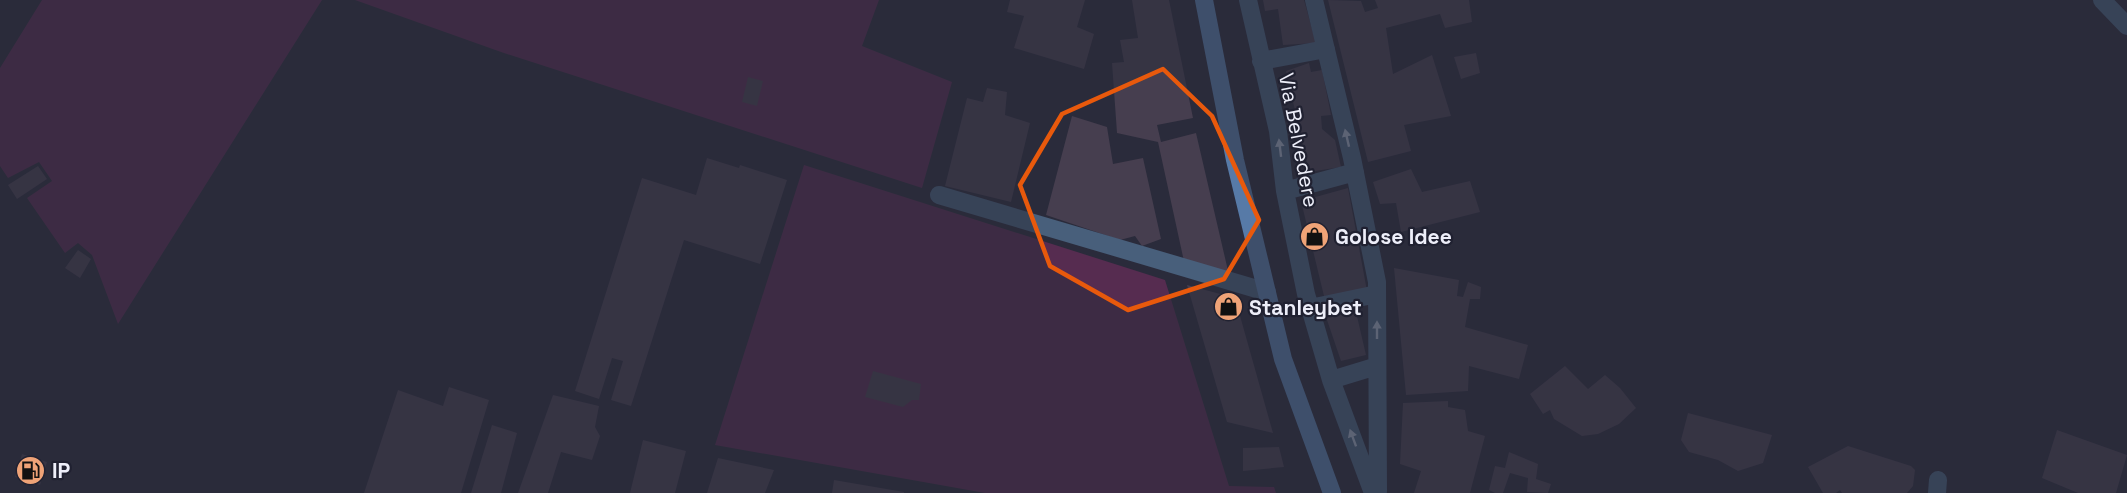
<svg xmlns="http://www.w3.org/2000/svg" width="2127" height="493" font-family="'Space Grotesk',sans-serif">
<rect width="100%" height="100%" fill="#2a2b3b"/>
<path fill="#562c50" d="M42,0H322L118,324L92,255L78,243L65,253L27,198L52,181L39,162L8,178L0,166V68Z
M355,0H879L862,46L952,82L922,188L501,52Z
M804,165L1165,280L1229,486L1274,487L1276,493H985L715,445Z"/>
<path fill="#463e4f" d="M1010,0H1085L1077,27L1094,34L1084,69L1014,48L1024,16L1007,12Z
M1132,0H1169L1193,118L1157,125L1161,142L1196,133L1229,275L1185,266L1158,142L1117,133L1112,63L1124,62L1120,40L1138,38Z
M1263,0H1304L1316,43L1283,45L1278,9L1265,11Z
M1328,0L1361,1L1365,12L1378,8L1375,0H1469L1472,22L1445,28L1440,14L1386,28L1393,74L1432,55L1451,116L1404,125L1411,151L1368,162Z
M1476,53L1480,73L1461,79L1454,57Z
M1309,63L1311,72L1322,70L1331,115L1321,116L1322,129L1335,140L1341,167L1309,172L1286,71Z
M748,77L763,81L757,106L742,102Z
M987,88L1007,92L1005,115L1030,123L1011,202L945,186L967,98L983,102Z
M1072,116L1107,127L1113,164L1143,158L1161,239L1142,246L1135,236L1120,240L1046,215Z
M707,158L739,168L740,165L787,180L760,264L684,240L631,406L611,400L623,361L612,358L599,399L575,391L642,178L696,195Z
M38,166L47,179L17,199L8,185Z
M1411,169L1422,192L1470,181L1480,212L1401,232L1396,203L1380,204L1373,182Z
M1348,188L1367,291L1324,296L1301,201Z
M78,250L91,259L80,278L65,268Z
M1394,268L1459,280L1457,296L1463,297L1468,282L1481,287L1480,299H1470L1465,327L1528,345L1519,379L1469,366L1468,391L1406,395Z
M1187,285L1235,298L1273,433L1227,422Z
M1356,312L1366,355L1341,361L1326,317Z
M1565,366L1588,389L1605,375L1620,388L1636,408L1619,424L1598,434L1582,436L1554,419L1550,410L1543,414L1530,394Z
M873,371L921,384L919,400H912L903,407L865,397Z
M449,387L489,400L461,493H364L398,390L443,406Z
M553,395L599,406L595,427L600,436L592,460L561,452L548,493H518Z
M1448,401V407L1465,410L1468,431L1485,436L1470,493H1414L1421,471L1400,464L1403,403Z
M1688,413L1772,435L1763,463L1738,471L1718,460L1689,452L1681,440Z
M492,425L517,433L501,493H471Z
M2057,430L2127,455L2116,493H2078L2042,478Z
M643,440L686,451L675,493H630Z
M1848,446L1911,466L1915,470L1913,486L1907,493H1842L1840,490L1836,493H1823L1808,467Z
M1279,447L1284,467L1243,471V448Z
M1509,452L1538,464L1536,479L1551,484L1548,493L1527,492L1528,478L1510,473L1503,493H1495L1489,490L1495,466L1505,468Z
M22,454L47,462L40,485L15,477Z
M718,458L774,470L765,493H707Z
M834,480L904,492V493H832Z"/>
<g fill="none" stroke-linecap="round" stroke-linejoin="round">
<path stroke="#485f7b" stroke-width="18" d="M1248,0L1278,131L1285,191L1306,294L1331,380L1373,493
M1314,0L1352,158L1377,282L1378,491
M2102,0L2127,26
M1261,61L1326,49
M1285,191L1355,172
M939,195L1267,292
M1310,308L1377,294
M1331,380L1377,366
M1937,493L1938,480"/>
<path stroke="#577aa7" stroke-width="18" d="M1204,0L1235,160L1283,359L1332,493"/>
</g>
<defs><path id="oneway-solid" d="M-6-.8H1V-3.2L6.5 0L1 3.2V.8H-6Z" transform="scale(1.5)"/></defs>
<g fill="#9aa6ba">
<use href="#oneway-solid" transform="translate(1347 138) rotate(-103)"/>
<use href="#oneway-solid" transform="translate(1280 148) rotate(-97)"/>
<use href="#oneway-solid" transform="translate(1377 330) rotate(-90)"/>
<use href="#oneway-solid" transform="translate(1353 438) rotate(-110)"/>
</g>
<path d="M0 0H2127V493H0ZM1163,69L1212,116L1259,220L1224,279L1128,310L1050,266L1020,185L1062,114Z" fill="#2a2b3b" fill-opacity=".55" fill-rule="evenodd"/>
<path fill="none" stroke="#e8590c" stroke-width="4.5" stroke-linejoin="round" d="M1163,69L1212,116L1259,220L1224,279L1128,310L1050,266L1020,185L1062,114Z"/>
<defs>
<symbol id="shop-disc" viewBox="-11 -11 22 22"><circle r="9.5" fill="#efa377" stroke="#202131"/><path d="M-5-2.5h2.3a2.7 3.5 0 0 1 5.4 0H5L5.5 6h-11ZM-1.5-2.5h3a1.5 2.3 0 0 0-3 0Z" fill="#111"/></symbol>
<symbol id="fuel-disc" viewBox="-11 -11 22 22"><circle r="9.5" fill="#efa377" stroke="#202131"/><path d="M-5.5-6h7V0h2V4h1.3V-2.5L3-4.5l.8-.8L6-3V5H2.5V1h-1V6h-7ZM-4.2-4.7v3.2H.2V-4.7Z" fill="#111"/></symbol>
</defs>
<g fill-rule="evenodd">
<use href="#shop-disc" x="1298" y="220" width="33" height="33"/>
<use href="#shop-disc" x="1212" y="290" width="33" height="33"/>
<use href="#fuel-disc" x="14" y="454" width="33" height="33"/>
</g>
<g text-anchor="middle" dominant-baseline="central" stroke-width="4.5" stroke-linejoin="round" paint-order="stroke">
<g font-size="21" fill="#edeef9" stroke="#202131">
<text transform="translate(1299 140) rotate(79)">Via Belvedere</text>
</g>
<g font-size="21" font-weight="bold" fill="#edeef9" stroke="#202131" text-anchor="start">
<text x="1335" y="236">Golose Idee</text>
<text x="1249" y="307">Stanleybet</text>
<text x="52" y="470">IP</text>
</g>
</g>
</svg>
